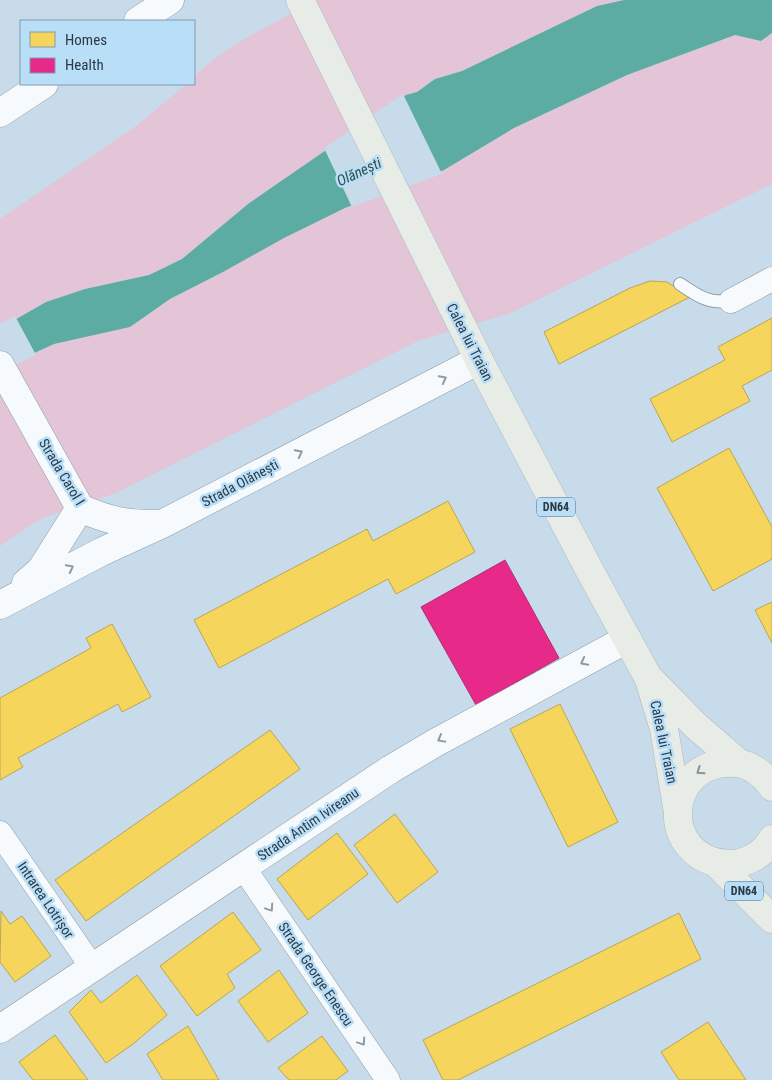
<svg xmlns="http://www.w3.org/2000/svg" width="772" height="1080" font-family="'Roboto Condensed',sans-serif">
<rect width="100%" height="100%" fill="#c7dbea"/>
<path fill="#e4c4d7" d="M318,0H624L597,6L462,71L435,79L417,92L406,95L248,204L182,259L149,275L85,289L46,302L0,327V219L136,126L187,84H194V77C228,43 275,23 318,0Z
M772,33V184L511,313L418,341L116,493L40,519L0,546V370L54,344L130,327L170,299L223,272L284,238L345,208L444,170L514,128L627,75L735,35L761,41Z"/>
<path fill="#5daca4" d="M624,0H772V33L761,41L735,35L627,75L514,128L444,170L345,208L284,238L223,272L170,299L130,327L54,344L17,361L11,322L46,302L85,289L149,275L182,259L248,204L406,95L417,92L435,79L462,71L597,6Z"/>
<path fill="#c7dbea" d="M403,94L442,174L352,207L324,148Z
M15,316L36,355L0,372V324Z"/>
<path fill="#f6d55c" stroke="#b9a655" d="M650,281L667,282L690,297L559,364L544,332L630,288Z
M772,318V370L742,386L750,401L672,442L650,399L725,360L718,347Z
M729,448L772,527V559L713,591L657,488Z
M448,501L475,552L396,594L388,579L219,668L194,620L367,529L373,541Z
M772,602V643L755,610Z
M112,624L151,697L122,712L118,704L18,758L23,767L0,780V698L91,648L86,638Z
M560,704L618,822L568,847L510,729Z
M270,730L300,769L86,921L55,880Z
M395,814L438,872L397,903L354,845Z
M337,833L368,874L308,920L277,879Z
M1,911L10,924L22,916L51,956L15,982L0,962Z
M233,912L261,950L227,974L235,988L197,1016L160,966Z
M679,913L701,959L458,1080H443L423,1040Z
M279,970L308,1013L268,1042L238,1001Z
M137,975L167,1015L133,1044L106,1063L69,1012L91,990L101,1003Z
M708,1022L746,1080H679L661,1052Z
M188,1026L219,1080H163L147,1054Z
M55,1035L88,1080H33L19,1062Z
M322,1036L348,1071L336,1080H289L278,1068Z"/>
<path fill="#e7298a" stroke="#af2e75" d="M505,560L559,658L476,705L421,607Z"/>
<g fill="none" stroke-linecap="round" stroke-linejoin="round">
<defs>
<path id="lane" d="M680,284C698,296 708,304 731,301"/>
<path id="street" d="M731,301L772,279
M0,833L92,967
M243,867L388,1080"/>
<path id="secondary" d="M138,21L170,0
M0,113L44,84
M0,365L80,508C109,521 126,524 157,524
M26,583L41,570L80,508
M0,605L101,552L162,524L479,360
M0,1029L391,769L435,743L627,639"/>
<path id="primary" d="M300,0L479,360L591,573L649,679L664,729L677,807
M651,680L696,726L739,763
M772,787C765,775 750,764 736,763C663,758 657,860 728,864C745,865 764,854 772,839
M716,863L772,919"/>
</defs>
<use href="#lane" stroke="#8e9da8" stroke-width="14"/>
<use href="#street" stroke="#8e9da8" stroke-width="25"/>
<use href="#secondary" stroke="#8e9da8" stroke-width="29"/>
<use href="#primary" stroke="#aeb9c1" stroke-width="29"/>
<use href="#lane" stroke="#f7fafc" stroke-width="12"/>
<use href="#street" stroke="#f7fafc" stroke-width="24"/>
<use href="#secondary" stroke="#f7fafc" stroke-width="28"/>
<use href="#primary" stroke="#e7ece7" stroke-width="28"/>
</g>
<defs><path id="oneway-chevron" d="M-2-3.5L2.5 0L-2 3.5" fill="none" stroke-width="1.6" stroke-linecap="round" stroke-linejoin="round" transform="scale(1.25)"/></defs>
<g stroke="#919aa0">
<use href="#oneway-chevron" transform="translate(443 379) rotate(-28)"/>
<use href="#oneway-chevron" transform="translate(299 453) rotate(-27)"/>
<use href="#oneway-chevron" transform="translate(70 568) rotate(-27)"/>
<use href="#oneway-chevron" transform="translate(584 662) rotate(152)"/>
<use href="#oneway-chevron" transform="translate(441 739) rotate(151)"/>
<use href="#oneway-chevron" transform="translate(270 908) rotate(56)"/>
<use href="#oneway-chevron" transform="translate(362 1042) rotate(56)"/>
</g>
<use stroke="#899396" href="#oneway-chevron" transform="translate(700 771) rotate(146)"/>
<g text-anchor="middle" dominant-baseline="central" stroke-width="5" stroke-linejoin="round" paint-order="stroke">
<g fill="#b9def8" stroke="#566b7a" stroke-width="1">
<rect x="537" y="497.5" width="38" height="19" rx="4"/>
<rect x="725" y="881.5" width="38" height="19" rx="4"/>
</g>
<g font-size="12" font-weight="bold" fill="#2b3a44">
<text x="556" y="507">DN64</text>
<text x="744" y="891">DN64</text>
</g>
<g font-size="14" fill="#2b3a44" stroke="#b9def8">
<text transform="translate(470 342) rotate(63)">Calea lui Traian</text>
<text transform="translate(62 472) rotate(59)">Strada Carol I</text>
<text transform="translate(240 483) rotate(-28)">Strada Olănești</text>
<text transform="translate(664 742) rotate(78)">Calea lui Traian</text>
<text transform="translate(308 824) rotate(-34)">Strada Antim Ivireanu</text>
<text transform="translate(46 900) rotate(56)">Intrarea Lotrișor</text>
<text transform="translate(316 974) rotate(56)">Strada George Enescu</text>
</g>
<g font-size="15" font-style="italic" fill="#304f49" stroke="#b9def8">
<text transform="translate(359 172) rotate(-25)">Olănești</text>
</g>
</g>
<rect x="20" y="20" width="175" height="65" fill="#b9def8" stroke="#809cb0"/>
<rect x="30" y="32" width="25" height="15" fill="#f6d55c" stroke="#809cb0"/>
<text x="65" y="45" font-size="15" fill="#2b3a44">Homes</text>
<rect x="30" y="58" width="25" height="15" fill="#e7298a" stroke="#809cb0"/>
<text x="65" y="70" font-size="15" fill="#2b3a44">Health</text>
</svg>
